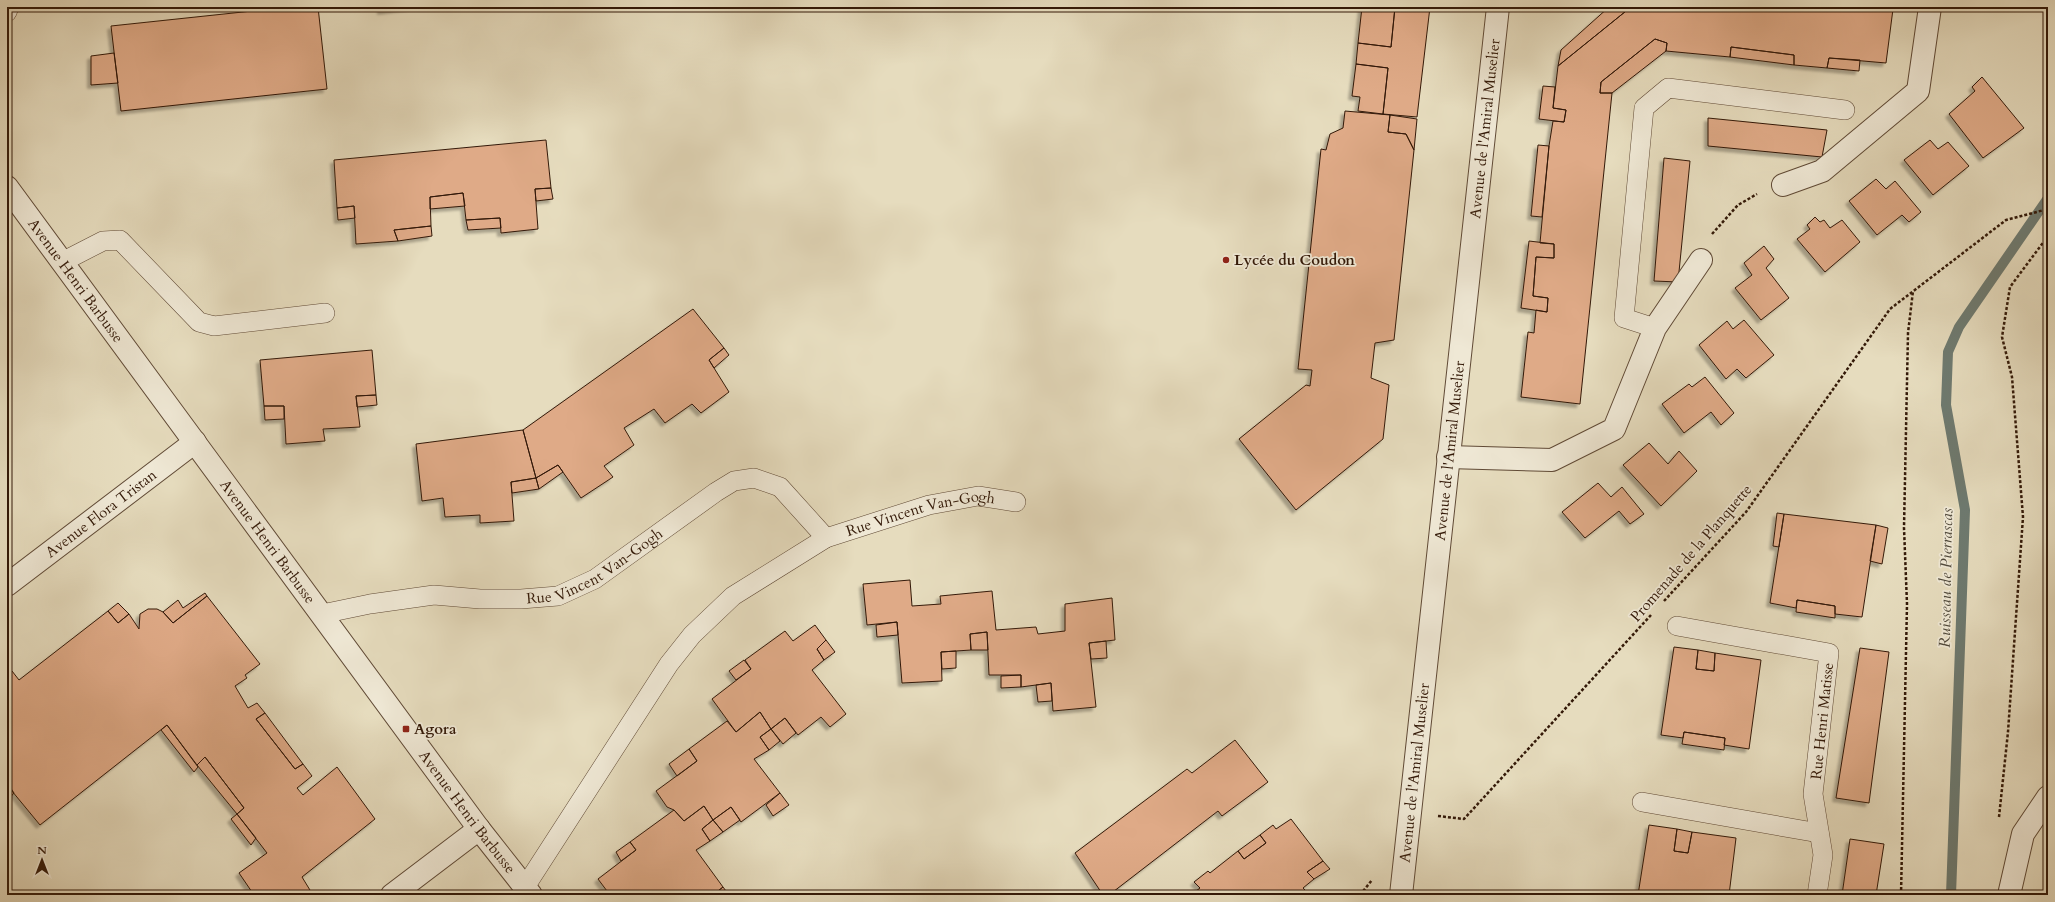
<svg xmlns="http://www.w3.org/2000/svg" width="2055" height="902" font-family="Cardo,serif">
<defs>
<filter id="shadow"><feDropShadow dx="-3.5" dy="3.5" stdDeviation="1" flood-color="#0004"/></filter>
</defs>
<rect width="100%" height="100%" fill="#e6dcbe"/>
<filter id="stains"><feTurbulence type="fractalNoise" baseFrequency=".005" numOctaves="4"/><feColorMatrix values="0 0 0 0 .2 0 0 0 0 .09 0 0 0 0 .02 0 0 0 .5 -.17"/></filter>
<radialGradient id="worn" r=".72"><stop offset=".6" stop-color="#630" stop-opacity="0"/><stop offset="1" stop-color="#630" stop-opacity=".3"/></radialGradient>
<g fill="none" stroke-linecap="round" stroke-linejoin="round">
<path stroke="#6e7a70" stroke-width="10" d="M1951,895L1965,510L1946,405L1948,352L1959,327L2048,198"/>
</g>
<path fill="#dfaa87" stroke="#331908" filter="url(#shadow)" d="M290,7H318L327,89L121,111L111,26Z
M381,7H410L381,11Z
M1362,7H1395L1391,47L1358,43Z
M1395,7H1430L1417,117L1383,114L1388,68L1356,64L1358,43L1391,47Z
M1609,7H1631L1558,66L1561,50Z
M1631,7H1873L1893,9L1886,63L1829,58L1827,68L1794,65V55L1731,47L1730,57L1666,51L1667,43L1655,39L1601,82L1600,93H1612L1580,404L1521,397L1528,332L1534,333L1536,310L1547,312L1548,298L1533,296L1536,257L1554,258V244L1540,243L1549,146L1553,121L1564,122L1566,110L1553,108L1558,66Z
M1655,39L1667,43L1666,51L1612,93H1600L1601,82Z
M1731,47L1794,55V65L1730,57Z
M114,53L118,83L91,85V56Z
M1829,58L1860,60L1859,71L1827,68Z
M1356,64L1388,68L1383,114L1358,111L1360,97L1352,96Z
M1982,77L2024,128L1983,158L1949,114L1975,91L1972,87Z
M1543,86L1555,87L1553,108L1566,110L1564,122L1539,119Z
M1345,111L1390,115L1388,132L1406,134L1414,150L1394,340L1375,343L1371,378L1389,385L1383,439L1296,510L1239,439L1306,385L1310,386L1312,370L1298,369L1321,149L1326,150L1330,134L1343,128Z
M1390,115L1417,119L1414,150L1406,134L1388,132Z
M1708,118L1827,130L1822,157L1708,146Z
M546,140L551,188L535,189L538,229L501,233L500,218L466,220L463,193L430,197L431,226L394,230L398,241L356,244L354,206L337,208L334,160Z
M1930,140L1938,149L1948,142L1969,166L1933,195L1904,160Z
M1538,145L1549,146L1542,217L1531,216Z
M1664,158L1690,161L1678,282L1654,281Z
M1876,179L1886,189L1895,181L1921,212L1909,222L1902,215L1877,235L1849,201Z
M551,188L553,199L536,201L535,189Z
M463,193L465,206L430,209V197Z
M354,206L355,218L338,220L337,208Z
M1815,217L1820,222L1824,220L1830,228L1842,220L1860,242L1825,272L1797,239L1810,229L1807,225Z
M500,218L501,228L468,230L466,220Z
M431,226L432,236L398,241L394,230Z
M1529,241L1554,244V258L1536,257L1533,296L1548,298L1547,312L1521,308Z
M1764,246L1774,259L1766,268L1789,298L1761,320L1735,288L1752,275L1744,263Z
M693,309L724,348L709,360L729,392L701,413L692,404L665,423L654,409L624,428L634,445L604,466L613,477L581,498L558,465L536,478L523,430Z
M1744,320L1774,355L1746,378L1737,369L1726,379L1699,345L1727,321L1733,329Z
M724,348L729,355L714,368L709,360Z
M372,350L376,395L356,396L360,427L323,429L325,441L286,444L284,406H264L260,360Z
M1705,377L1734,413L1721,425L1711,412L1684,433L1662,404L1689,384L1692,387Z
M376,395L377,405L357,407L356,396Z
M264,406H284V419L265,420Z
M523,430L536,478L511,482L514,521L480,523V515L445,517L443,498L422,501L416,444Z
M1649,443L1668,464L1679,451L1697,471L1661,506L1623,465Z
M558,465L563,472L539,489L536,478Z
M536,478L539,489L512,493L511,482Z
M1598,483L1611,497L1622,487L1644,514L1630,524L1619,511L1585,538L1562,512Z
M1777,513L1784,514L1779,547L1773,546Z
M1784,514L1876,525L1862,617L1835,614V606L1797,600L1796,608L1770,603Z
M1876,525L1888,528L1882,564L1870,561Z
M910,580L912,606L941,604L940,596L992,591L996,630L1036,627L1038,634L1065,631V604L1112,598L1115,640L1089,643L1096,707L1053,711L1051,683L1021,687V675H989L987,632L970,634L971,650L941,652L942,681L902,683L897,622L867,625L863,584Z
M205,593L207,596L173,623L163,612L178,600L183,608Z
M207,596L260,664L245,675L247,678L235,686L248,708L257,703L265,713L256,719L295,769L303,764L312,776L297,788L303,795L337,767L375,819L302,877L313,895H254L239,873L267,853L237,814L244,808L205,757L197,765L167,725L40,825L7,785V687L11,683L7,679V675L12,671L19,680L108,611L118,623L129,614L139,629L140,614L148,609H157L163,612L173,623Z
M1797,600L1835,606V618L1796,612Z
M118,603L129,614L118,623L108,611Z
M897,622L898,635L877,637L876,625Z
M815,625L826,640L817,649L824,660L812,670L846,714L830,727L821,717L798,735L785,718L771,729L760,712L736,732L712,699L751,669L745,660L785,631L793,641Z
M987,632L988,650H971L970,634Z
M826,640L835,652L824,660L817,649Z
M1106,641L1107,658L1091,659L1089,643Z
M1674,647L1698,650L1696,669L1714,671L1715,653L1761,660L1749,749L1724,745L1725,738L1684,732L1683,738L1661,735Z
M1860,648L1889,652L1869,803L1836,798Z
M1698,650L1715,653L1714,671L1696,669Z
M956,651V668L942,669L941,652Z
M744,660L751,669L736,680L729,671Z
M1021,675V687L1001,688V676Z
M1051,683L1052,701L1038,702L1036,685Z
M760,712L771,729L760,737L769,750L754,759L780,793L741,822L731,807L713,820L704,806L684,821L674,810L667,807L656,791L697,761L689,749L727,721L736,732Z
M265,713L303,764L295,769L256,719Z
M785,718L796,733L783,744L771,729Z
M167,725L198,767L194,772L161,730Z
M771,729L780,741L769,750L760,737Z
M1684,732L1725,738L1724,750L1682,744Z
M1235,740L1268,782L1222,816L1218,811L1109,895H1103L1075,853L1187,769L1192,773Z
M689,749L697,761L677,776L669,764Z
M205,757L244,808L237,814L197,765Z
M8,784L14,793L7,801V785Z
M780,793L789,805L773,816L766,805Z
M704,806L713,820L702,829L710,841L696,850L723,887L713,895H610L598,879L636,850L630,842L674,810L684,821Z
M731,807L740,820L723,832L713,820Z
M237,814L256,838L251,845L231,819Z
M1291,819L1323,861L1307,872L1314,879L1303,888L1306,891L1301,895H1191L1200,888L1194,882L1208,871L1210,873L1238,851L1244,859L1266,843L1260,835L1273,825L1276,829Z
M713,820L723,832L710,841L702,829Z
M1649,825L1677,829L1674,851L1688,853L1692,832L1736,838L1729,895H1638Z
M1677,829L1692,832L1688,853L1674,851Z
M1260,835L1266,843L1244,859L1238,851Z
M1850,839L1884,844L1876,895H1842Z
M630,842L636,850L621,861L616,852Z
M1323,861L1330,869L1314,879L1307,872Z
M723,887L729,895H713Z"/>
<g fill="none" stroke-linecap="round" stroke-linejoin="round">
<defs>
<g id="lane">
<path d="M7,12L9,7"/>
<path d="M62,262L103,241L120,240L199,322L214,326L325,313"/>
<path d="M1655,328L1624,318L1644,108L1668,88L1845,110"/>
<path id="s1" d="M322,614L370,604L434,595L480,599H521L558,596L595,579L716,492L734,481L754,478L780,487L826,538"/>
<path d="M1677,626L1829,653L1813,794L1823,855L1817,895"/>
<path d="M1642,802L1819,833"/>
<path id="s2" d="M525,887L669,664L692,635L733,596L826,538L929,505L978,496L1016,502"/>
</g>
<g id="street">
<path d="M1783,185L1822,171L1918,91L1930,7"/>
<path id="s3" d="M7,187L479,829L531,895"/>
<path d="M1448,457L1552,460L1614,429L1655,328L1701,260"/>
<path id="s4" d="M7,585L195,442"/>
<path d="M392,895L479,829"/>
<path id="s5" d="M1401,895L1498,7"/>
<path d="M2009,895L2023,834L2048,797"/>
</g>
</defs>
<use href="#lane" stroke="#604a36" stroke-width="20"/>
<use href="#street" stroke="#604a36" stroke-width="24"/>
<path stroke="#331908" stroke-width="2.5" stroke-dasharray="3 2" stroke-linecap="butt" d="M1712,234L1738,205L1757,194
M1664,601L1746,512L1890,309L2006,220L2048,209
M1438,816L1464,819L1651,615
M1999,817L2008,732L2023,517L2012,377L2002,337L2010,287L2048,236
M1360,895L1372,880
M1901,895L1907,604L1904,528L1908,333L1913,291"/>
<use href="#lane" stroke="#efe8d5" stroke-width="19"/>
<use href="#street" stroke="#efe8d5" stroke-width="22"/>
</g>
<g fill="#8f2418" stroke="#efe8d5" stroke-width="1.5">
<circle cx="1226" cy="260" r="4"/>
<rect x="402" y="725" width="8" height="8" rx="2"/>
</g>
<g text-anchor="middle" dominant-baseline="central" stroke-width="3.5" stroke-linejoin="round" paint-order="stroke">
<g font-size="15" fill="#331908" stroke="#efe8d5">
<text stroke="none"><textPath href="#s5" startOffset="771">Avenue de l'Amiral Muselier</textPath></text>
<text stroke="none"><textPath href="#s3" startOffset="116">Avenue Henri Barbusse</textPath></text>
<text stroke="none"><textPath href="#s5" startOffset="447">Avenue de l'Amiral Muselier</textPath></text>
<text stroke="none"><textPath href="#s4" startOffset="118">Avenue Flora Tristan</textPath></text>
<text stroke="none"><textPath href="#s2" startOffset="567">Rue Vincent Van-Gogh</textPath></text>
<text stroke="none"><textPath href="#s3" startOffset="440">Avenue Henri Barbusse</textPath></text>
<text transform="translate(1691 553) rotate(-49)">Promenade de la Planquette</text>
<text stroke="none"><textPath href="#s1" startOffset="283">Rue Vincent Van-Gogh</textPath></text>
<text transform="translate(1822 721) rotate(-84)">Rue Henri Matisse</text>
<text stroke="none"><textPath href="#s5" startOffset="123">Avenue de l'Amiral Muselier</textPath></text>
<text stroke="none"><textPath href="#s3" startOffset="776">Avenue Henri Barbusse</textPath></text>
</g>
<g font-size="15" font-weight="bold" fill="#331908" stroke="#efe8d5" text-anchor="start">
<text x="1234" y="260">Lycée du Coudon</text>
<text x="414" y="729">Agora</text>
</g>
<g font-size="16" font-style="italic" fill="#514a3c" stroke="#efe8d5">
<text transform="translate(1946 578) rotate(-89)">Ruisseau de Pierrascas</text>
</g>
</g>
<rect width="2055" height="902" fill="none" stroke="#e6dcbe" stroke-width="24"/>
<rect x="8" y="8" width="2039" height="886" fill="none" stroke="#331908" stroke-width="2"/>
<rect x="12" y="12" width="2031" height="878" fill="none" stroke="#331908"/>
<g transform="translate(42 860)" stroke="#efe8d5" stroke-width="3" paint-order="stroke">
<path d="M0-3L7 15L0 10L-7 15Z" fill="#331908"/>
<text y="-6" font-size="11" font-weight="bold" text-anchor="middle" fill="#331908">N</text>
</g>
<rect width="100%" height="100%" filter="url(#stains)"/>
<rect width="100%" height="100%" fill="url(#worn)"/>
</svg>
